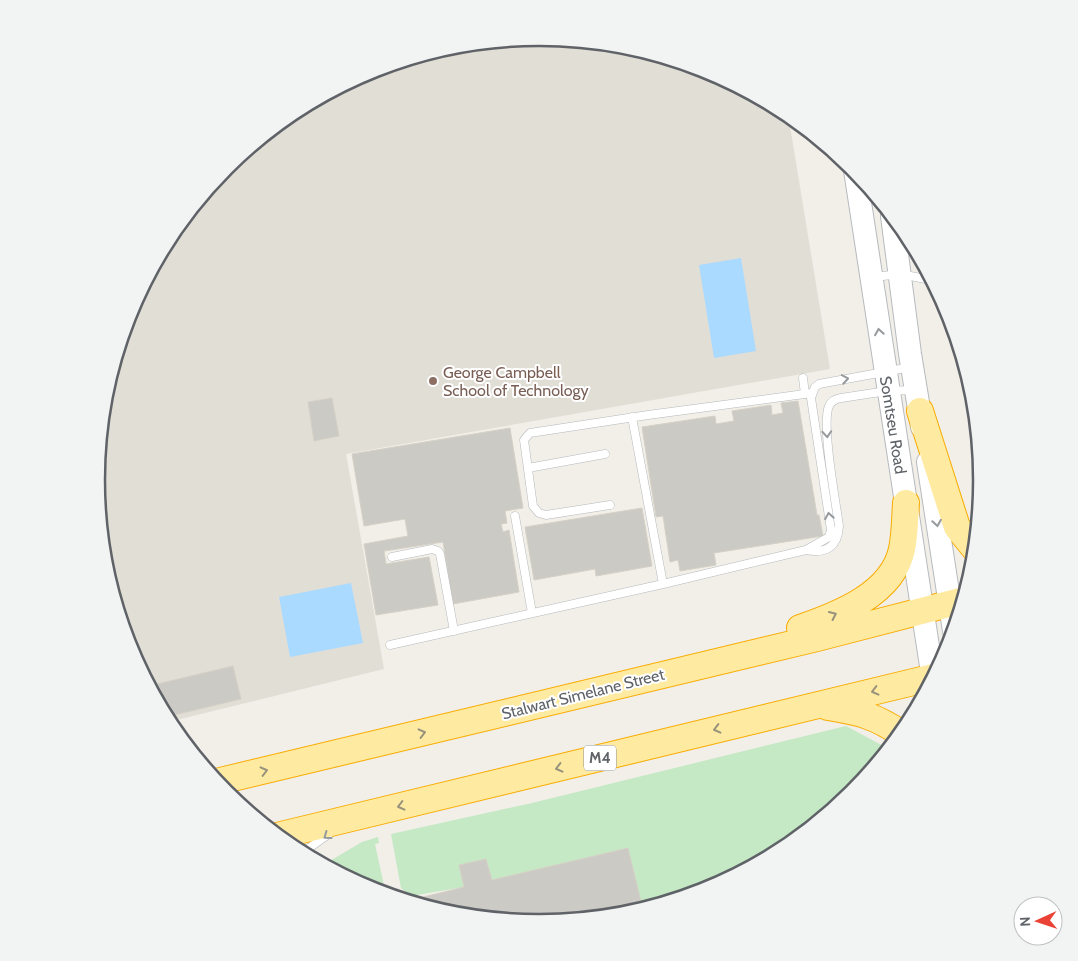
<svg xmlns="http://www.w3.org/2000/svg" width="1078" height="961" font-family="Cabin,sans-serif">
<rect width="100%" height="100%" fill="#f1efe8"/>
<path fill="#e1ded6" d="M539,38L626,46L709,71L788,114L830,369L346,454L384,669L168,722L130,650L104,567L96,480L105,394L130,311L171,234L226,167L293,112L370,71L453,46Z"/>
<path fill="#c5e8c5" d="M846,726L889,749L852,794L785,849L708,890L643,910L492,880L486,859L459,865L464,887L411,896L401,888L391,834L532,803Z
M378,837L379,843L375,844L386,895L369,890L323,865L362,842Z"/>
<path fill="#aadaff" d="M741,258L756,351L714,358L699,265Z
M351,583L363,643L290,657L279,597Z"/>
<path fill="#cccac5" stroke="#d6d1c6" d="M332,398L339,436L314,441L308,402Z
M798,401L817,515H819L823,536L714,553L716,565L680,571L678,560L670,562L663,516L656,517L642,427L715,416L716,424L734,421L732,411L771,405L772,415L783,413L781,403Z
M510,428L523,508L505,511L507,523L501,524L503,532L509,530L519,592L453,604L443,542L384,551L386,564L429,557L438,605L376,615L364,544L408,536L405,519L364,526L352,454Z
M642,508L652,566L596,576L595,569L534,580L525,527Z
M233,666L241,699L166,717L149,686Z
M628,848L643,910L625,915L539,924L452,915L407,901L464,887L459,865L486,859L492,880Z"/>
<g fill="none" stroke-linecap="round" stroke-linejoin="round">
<defs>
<path id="service" d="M874,277L900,274L931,280
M803,378L805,394
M632,417L663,584L806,550C826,554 838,547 839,526C836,503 821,424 829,406C831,401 835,399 841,398L887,391L913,390
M528,468L605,454
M610,505L546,515L539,513L533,506L524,440L530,433L648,415L812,393
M515,516L532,613
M806,550L829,537L831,530L811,398L815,387L819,384L911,367
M392,557L432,549L438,551L440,554L454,631
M390,645L663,584
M302,853L330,833"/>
<path id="secondary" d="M855,170L933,679
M892,216L910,354L922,427
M928,462L954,631"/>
<path id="trunk" d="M920,411L957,527L975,549
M800,628C838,615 893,594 902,549C905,535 905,518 906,503
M828,707C860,712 875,716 902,734
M216,782L817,638L964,600
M277,836L934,677"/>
</defs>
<use href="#service" stroke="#b5b8bc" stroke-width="9"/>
<use href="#secondary" stroke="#b6babf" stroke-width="24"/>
<use href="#trunk" stroke="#f9ab00" stroke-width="28"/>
<use href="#service" stroke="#fff" stroke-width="8"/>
<use href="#secondary" stroke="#fff" stroke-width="22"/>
<use href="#trunk" stroke="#feeaa1" stroke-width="26"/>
</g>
<defs><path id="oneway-chevron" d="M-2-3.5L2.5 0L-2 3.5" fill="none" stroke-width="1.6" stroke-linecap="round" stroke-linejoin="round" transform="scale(1.25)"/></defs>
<g stroke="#979a9d">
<use href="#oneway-chevron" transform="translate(879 332) rotate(-99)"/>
<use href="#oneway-chevron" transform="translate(845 379) rotate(-10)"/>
<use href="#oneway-chevron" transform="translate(827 434) rotate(86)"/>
<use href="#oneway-chevron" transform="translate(829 516) rotate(-99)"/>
<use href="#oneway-chevron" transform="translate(937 523) rotate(81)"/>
<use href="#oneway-chevron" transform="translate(327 836) rotate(144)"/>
</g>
<g stroke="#97927c">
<use href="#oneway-chevron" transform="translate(833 615) rotate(-25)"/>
<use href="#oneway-chevron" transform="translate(875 691) rotate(166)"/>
<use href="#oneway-chevron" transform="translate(717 729) rotate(166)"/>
<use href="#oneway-chevron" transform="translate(422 733) rotate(-14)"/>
<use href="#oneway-chevron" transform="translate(559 768) rotate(166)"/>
<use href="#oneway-chevron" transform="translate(264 771) rotate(-14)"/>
<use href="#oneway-chevron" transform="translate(401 806) rotate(166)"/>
</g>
<circle fill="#8d6e63" stroke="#fff" stroke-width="2" cx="433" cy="381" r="5"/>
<g text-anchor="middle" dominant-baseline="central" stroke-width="4" stroke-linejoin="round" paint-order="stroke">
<rect fill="#fff" stroke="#8f9295" stroke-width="1" x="584" y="745.5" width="32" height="25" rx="4"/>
<g font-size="15" font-weight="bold" fill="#5f6368">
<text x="600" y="758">M4</text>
</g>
<g font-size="16" fill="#785e54" stroke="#fff" text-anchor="start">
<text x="443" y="372">George Campbell<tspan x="443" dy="18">School of Technology</tspan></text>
</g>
<g font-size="16" fill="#5f6368" stroke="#fff">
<text transform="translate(893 425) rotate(81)">Somtseu Road</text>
<text transform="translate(583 694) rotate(-14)">Stalwart Simelane Street</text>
</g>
</g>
<path d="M0 0H1078V961H0ZM105 480a434 434 0 1 1 868 0a434 434 0 1 1-868 0Z" fill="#f2f3f3" fill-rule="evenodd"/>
<path fill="none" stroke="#5f6368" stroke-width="2.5" d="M105 480a434 434 0 1 1 868 0a434 434 0 1 1-868 0Z"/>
<g transform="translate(1038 921) rotate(267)"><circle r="24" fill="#ffffff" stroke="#bfc1c3"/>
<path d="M0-4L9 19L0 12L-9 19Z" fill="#ea4335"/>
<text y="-8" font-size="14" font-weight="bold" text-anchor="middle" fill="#5f6368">N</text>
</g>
</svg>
